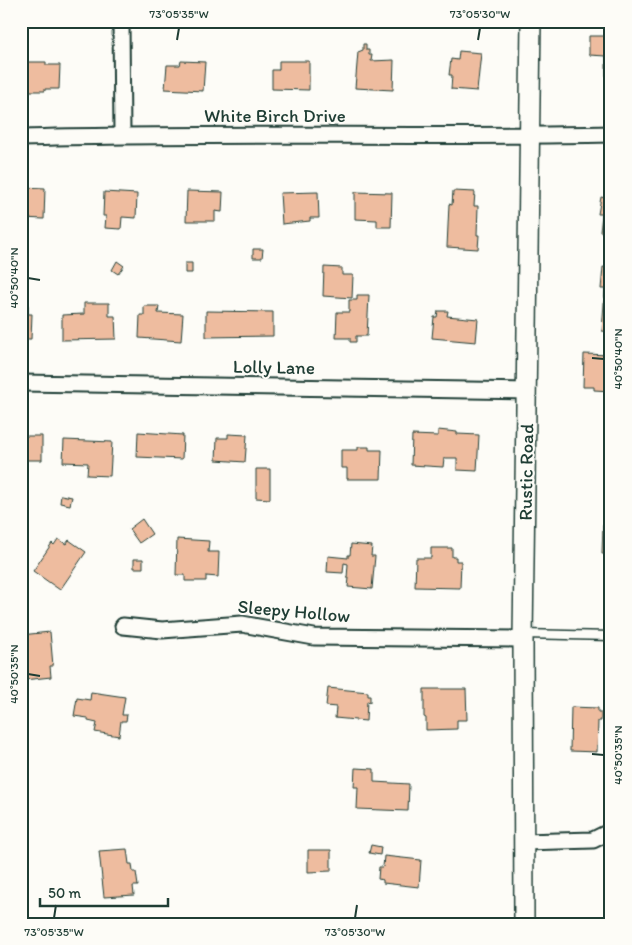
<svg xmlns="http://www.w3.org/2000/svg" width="632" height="945" font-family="Itim,sans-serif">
<rect width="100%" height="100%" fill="#fdfcf7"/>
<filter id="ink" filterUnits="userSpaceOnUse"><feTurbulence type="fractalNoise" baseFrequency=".02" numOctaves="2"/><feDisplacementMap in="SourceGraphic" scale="10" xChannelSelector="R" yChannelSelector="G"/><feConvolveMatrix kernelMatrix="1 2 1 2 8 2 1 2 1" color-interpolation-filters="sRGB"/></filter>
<g filter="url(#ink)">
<path fill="#eebc9f" stroke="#1f3d34" d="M589,36H611V76H606V56L589,55Z
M363,44H366V50H369V55H372L371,61L394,60L393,90L355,88L358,52L363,50Z
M459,51L481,53L477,91L451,89L452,75H449L451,59L458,60Z
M181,61L205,62L203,91L165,89L167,65H180Z
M279,61H309V90L272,89V70H279Z
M27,62H46V65H60L59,89H45V91H22V72H27Z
M23,187L45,188L44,219L22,218L21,193H23Z
M187,191L223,192L222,212L215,211V221H186Z
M453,191L475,192L474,206H478L477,235H479L478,249L447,247L449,204L452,205Z
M104,192L137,194L136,218L122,217L121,229L105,228L106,216H103Z
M318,192L319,218H310V221L282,224L280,193Z
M355,192L392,193L391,227H377V220L355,219Z
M611,196V233L600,232L602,214H598L601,197L610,199Z
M253,249H263L262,258H253Z
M117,261L124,266L118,274L112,270Z
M185,263H192V273H185Z
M324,267L342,268V275H353L352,298L323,296Z
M603,267L611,268V332L602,331L605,289H601Z
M357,295H369L367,336H356V342H350V338H336L337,312H349V300H357Z
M84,303H109V316H115L116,339L62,340V315L84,314Z
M21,305H28V314H32L31,339H21Z
M144,306H159L158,313L183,314L181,341L139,338L140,315H144Z
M206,311L273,312V336L206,337Z
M438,311H448L447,316L478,319L476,342L432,338L434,317H437Z
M584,354L611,355V391L594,390V387H583Z
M438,430L457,432V434L479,435L477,471L457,470V458H444L443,467L411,465L412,435L438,436Z
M138,432L183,435L182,459L137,457Z
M228,434L247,435L245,462L216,460L217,438H228Z
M21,436H42V460H21Z
M64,440L112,442L110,476L87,475L88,463L63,462Z
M358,447H369V450H382L381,479H347V468H341V450H358Z
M256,469H270V499L256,498Z
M61,495L72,497L70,505L60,503Z
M142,519L152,534L139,543L129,529Z
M603,524H611V554H602Z
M58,539L66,544L69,540L86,552L60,590L33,571L52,543L54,545Z
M177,539L209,541L208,552H219L218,577L206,576V581H185V575H176Z
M351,544L372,546L371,556H375L372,589L348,587L349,578H347L348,564L344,563L343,573L327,572L328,556L348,558V555H350Z
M431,548H452V557H456V561H461L460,588L415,587L416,558H431Z
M134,559H143V568H134Z
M50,632L53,666H50L51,677L24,680L23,672L21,673V635Z
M328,688L368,692V696H370V702L367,701L366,721L335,718L336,707L326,706Z
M424,689H466L467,720H457V729L426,730V718L424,717Z
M91,692L125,697L122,715H127L126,721H121L119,736L95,732L97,723L88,721V718L74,716L77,698L90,700Z
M571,707L598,708V712H601V721H598L597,752L570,751Z
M355,768L374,769V782L409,784L408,811L357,809L358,787H354Z
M371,845L381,847L380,855L369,853Z
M127,849L129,864H132L133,872H136L138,886H133L134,895L104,897L99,851Z
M308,850H331V871L308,872Z
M384,856L421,860L419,887L383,883V880L378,879L379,867H383Z"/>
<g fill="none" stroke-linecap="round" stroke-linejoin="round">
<defs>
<path id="service" d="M523,634L611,636"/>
<path id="minor" d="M121,21L122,135
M21,138C218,132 414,138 611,134
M21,383L527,391
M123,626L162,630L242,624L314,637L523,639
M524,842L593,840L611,831"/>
<path id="tertiary" d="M524,924L523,639L531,21"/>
</defs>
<use href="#service" stroke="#1f3d34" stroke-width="11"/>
<use href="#minor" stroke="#1f3d34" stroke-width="19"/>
<use href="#tertiary" stroke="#1f3d34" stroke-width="22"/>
<use href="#service" stroke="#fdfcf7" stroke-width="8"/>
<use href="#minor" stroke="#fdfcf7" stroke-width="15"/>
<use href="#tertiary" stroke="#fdfcf7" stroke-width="19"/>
</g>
</g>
<path fill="none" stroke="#1f3d34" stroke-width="2" d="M177,40L179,28M478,40L480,28M28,278L40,280M592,358L604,359M28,674L40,676M592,754L604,755M54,918L56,905M355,918L357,905"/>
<g text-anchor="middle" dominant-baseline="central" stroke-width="4" stroke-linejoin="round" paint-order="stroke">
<g font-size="19" fill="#1f3d34" stroke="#fdfcf7">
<text x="275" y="115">White Birch Drive</text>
<text transform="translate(274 367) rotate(1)">Lolly Lane</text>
<text transform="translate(526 472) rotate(-89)">Rustic Road</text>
<text transform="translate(294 611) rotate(5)">Sleepy Hollow</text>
</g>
</g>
<rect width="632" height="945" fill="none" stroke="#fdfcf7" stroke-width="55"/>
<path d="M40 898v8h128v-8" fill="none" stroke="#1f3d34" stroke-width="2.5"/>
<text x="48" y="898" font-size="15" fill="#1f3d34" stroke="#fdfcf7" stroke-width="4" paint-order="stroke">50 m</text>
<rect x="28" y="28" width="576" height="890" fill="none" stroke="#1f3d34" stroke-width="2"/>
<g font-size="12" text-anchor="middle" fill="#1f3d34">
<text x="179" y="18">73°05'35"W</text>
<text x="480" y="18">73°05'30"W</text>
<text transform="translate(14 278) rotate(-90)" y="4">40°50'40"N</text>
<text transform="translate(618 359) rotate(-90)" y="4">40°50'40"N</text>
<text transform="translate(14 674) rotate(-90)" y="4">40°50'35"N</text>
<text transform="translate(618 755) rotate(-90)" y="4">40°50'35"N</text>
<text x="54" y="936">73°05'35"W</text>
<text x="355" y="936">73°05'30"W</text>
</g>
</svg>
